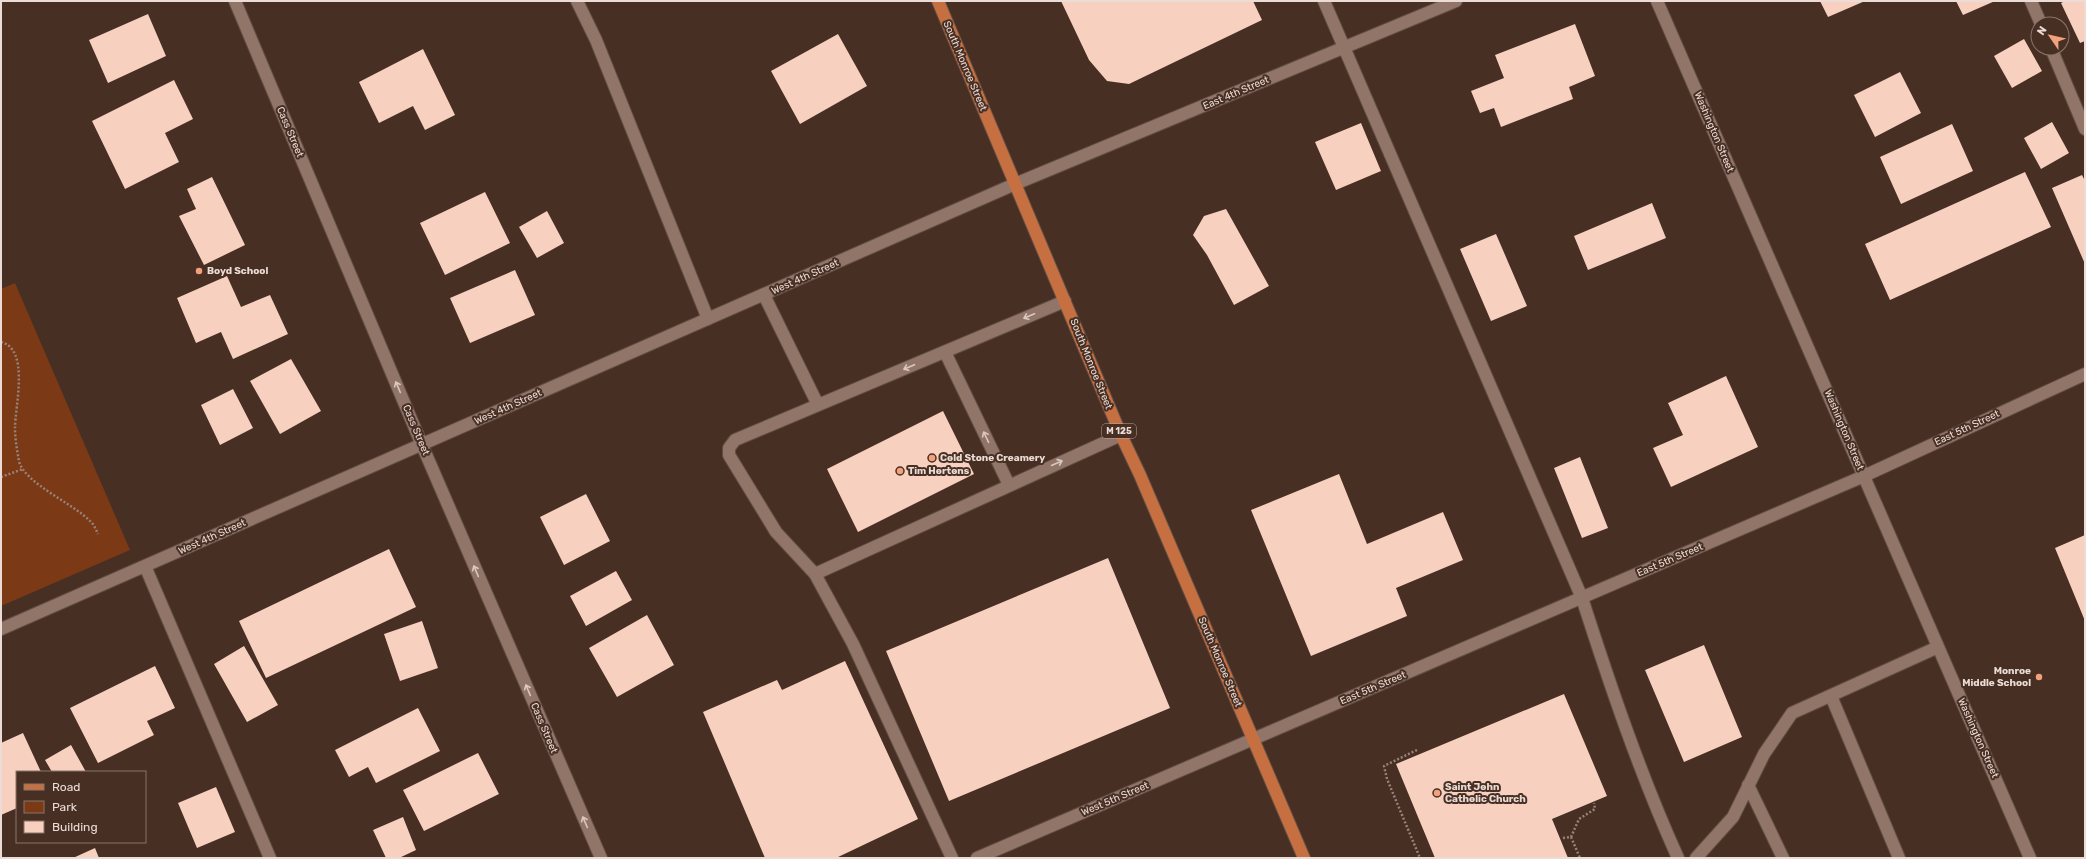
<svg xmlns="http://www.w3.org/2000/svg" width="2086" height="859" font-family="Rubik,sans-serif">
<rect width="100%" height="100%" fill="#472f24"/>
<path fill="#7b3916" d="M15,283L130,550L1,606V289Z"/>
<path fill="#f7d0bf" d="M1061,1H1253L1262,20L1129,84L1107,81L1089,60Z
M1820,1H1865L1828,17Z
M1956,1H1995L1963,15Z
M2065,1H2085V41L2080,43L2061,3Z
M148,14L166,56L108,83L89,40Z
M1575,24L1595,76L1569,87L1573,99L1501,127L1494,108L1480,113L1471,91L1504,78L1495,55Z
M838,34L867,86L800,124L771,71Z
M2024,39L2042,71L2012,88L1994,56Z
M423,49L455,115L425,130L413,106L379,123L359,82Z
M1900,72L1921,113L1875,137L1854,95Z
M174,80L193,119L165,133L179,162L125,189L92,121Z
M2052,122L2069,153L2041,169L2024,138Z
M1361,123L1381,171L1336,190L1315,142Z
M1952,124L1973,171L1901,204L1880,157Z
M2025,172L2051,227L1890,300L1865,244Z
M2082,175L2085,181V264L2052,188Z
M212,177L245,245L204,265L179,216L196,209L187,189Z
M485,192L510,243L445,275L420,223Z
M1652,203L1666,238L1588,270L1574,236Z
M1226,209L1269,286L1234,305L1207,255L1193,235L1204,216Z
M547,211L564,243L537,258L519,227Z
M1496,234L1527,306L1491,321L1460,249Z
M515,270L535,315L470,343L450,298Z
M227,276L241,307L270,295L288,334L233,359L221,332L196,343L177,298Z
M291,359L321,411L280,434L250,381Z
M1726,376L1758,447L1671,487L1653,448L1683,435L1668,403Z
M233,389L253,428L220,445L201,405Z
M943,411L974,474L858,532L827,469Z
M1580,457L1608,528L1582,538L1554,468Z
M1339,474L1367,544L1443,512L1463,560L1396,588L1407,616L1311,656L1251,510Z
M586,494L610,541L564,565L540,517Z
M2085,535V621L2055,548Z
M389,549L416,607L266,678L239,621Z
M1108,558L1170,708L949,801L886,651Z
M616,571L632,600L586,626L570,596Z
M647,615L674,665L617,697L589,648Z
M422,621L438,668L400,681L384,634Z
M1704,645L1742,737L1684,762L1645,670Z
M244,646L278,705L247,722L214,664Z
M845,661L918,819L836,858H765L703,712L777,680L782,690Z
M155,666L175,708L147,721L154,735L98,763L70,708Z
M1564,694L1607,796L1552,819L1568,858H1435L1396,764Z
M418,708L440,751L376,783L368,767L349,777L335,750Z
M23,733L41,772H17V808L1,815V743Z
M71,745L86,772H52L45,760Z
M478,753L499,794L424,831L403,790Z
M216,787L235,832L197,848L178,803Z
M403,817L416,850L399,858H386L373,830Z
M95,848L99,858H73Z"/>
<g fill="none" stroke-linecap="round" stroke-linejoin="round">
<defs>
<path id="minor" d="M235,1L422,445L601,858
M577,1L596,40L708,319
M1324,1L1582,598C1610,685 1640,774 1678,858
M1657,1L2030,858
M2031,1L2041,24
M2051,48L2085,129
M764,295L818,405
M945,352L1009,485
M145,566L270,858
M815,574L1121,435
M1,629L1015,184L1456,1
M1831,696L1899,858
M1748,785L1783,858
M952,858L853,644L815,574L776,532L729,455V448L735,440L1065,301
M977,858L1864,476L2085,374
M1696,858L1733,817L1764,754L1792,713L1938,647"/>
<path id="major" d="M938,1L1121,435L1140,475L1304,858"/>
</defs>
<use href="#minor" stroke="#624e44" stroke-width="14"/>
<use href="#major" stroke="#624e44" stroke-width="14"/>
<path stroke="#97837a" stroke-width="2.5" stroke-dasharray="2 2" stroke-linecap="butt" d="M1,342C30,349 15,406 15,428C15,439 17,450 19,461C24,483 74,504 90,521C94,524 96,530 98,534
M1,477L23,469
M1417,750L1384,766L1387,779L1420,858
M1571,837L1580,858
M1563,838L1571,837L1579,819L1595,809L1594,803"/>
<use href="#minor" stroke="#917569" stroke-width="12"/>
<use href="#major" stroke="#c67042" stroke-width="12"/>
</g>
<defs><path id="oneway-shaft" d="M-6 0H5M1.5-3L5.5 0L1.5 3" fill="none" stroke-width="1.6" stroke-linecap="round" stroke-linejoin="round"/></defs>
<g stroke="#dac7bf">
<use href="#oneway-shaft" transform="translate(1029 316) rotate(157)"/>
<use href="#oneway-shaft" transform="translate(909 367) rotate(157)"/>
<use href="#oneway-shaft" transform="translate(398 387) rotate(-113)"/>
<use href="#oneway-shaft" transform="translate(986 437) rotate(-116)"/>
<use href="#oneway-shaft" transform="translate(1057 463) rotate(-24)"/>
<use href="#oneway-shaft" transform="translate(476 571) rotate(-113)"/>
<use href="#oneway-shaft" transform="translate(528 690) rotate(-113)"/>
<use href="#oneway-shaft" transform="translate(585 822) rotate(-113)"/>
</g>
<g fill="#f1a17c" stroke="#472f24" stroke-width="1.5">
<circle cx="199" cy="271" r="4"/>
<circle cx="932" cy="458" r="4"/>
<circle cx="900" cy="471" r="4"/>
<circle cx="2039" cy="677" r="4"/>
<circle cx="1437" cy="793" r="4"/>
</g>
<g text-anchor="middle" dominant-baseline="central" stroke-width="4" stroke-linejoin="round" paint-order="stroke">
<rect fill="#472f24" stroke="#baa8a0" stroke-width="1" x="1102" y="424" width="34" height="14" rx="3"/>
<g font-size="9" font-weight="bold" fill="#ecdcd5">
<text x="1119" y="431">M 125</text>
</g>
<g font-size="10" fill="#ecdcd5" stroke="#472f24">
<text transform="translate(965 66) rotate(67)">South Monroe Street</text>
<text transform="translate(1236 93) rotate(-23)">East 4th Street</text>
<text transform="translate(290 132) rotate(67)">Cass Street</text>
<text transform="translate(1714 132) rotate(67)">Washington Street</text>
<text transform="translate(805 277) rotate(-24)">West 4th Street</text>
<text transform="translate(1091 364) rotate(68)">South Monroe Street</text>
<text transform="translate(508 407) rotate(-24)">West 4th Street</text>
<text transform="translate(1967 428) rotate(-25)">East 5th Street</text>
<text transform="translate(416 430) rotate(67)">Cass Street</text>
<text transform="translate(1844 430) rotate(67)">Washington Street</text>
<text transform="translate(212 537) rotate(-24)">West 4th Street</text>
<text transform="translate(1670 560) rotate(-23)">East 5th Street</text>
<text transform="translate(1220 662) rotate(67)">South Monroe Street</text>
<text transform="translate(1373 688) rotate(-23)">East 5th Street</text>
<text transform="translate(544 728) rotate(67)">Cass Street</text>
<text transform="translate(1978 738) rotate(66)">Washington Street</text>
<text transform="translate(1115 799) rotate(-23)">West 5th Street</text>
</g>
<g font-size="10" font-weight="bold" fill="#ecdcd5" stroke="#472f24" text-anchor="start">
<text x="207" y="271">Boyd School</text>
<text x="940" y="458">Cold Stone Creamery</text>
<text x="908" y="471">Tim Hortons</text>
<text x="2031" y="671" text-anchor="end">Monroe<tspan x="2031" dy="12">Middle School</tspan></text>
<text x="1445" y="787">Saint John<tspan x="1445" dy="12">Catholic Church</tspan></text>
</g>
</g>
<rect width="2086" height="859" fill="none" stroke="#ecdcd5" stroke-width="4"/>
<rect x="16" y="771" width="130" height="72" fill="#472f24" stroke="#89746b"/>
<rect x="24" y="784" width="20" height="6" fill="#c67042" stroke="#89746b"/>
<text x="52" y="791" font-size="12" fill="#ecdcd5">Road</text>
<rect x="24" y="801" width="20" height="12" fill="#7b3916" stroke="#89746b"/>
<text x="52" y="811" font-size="12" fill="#ecdcd5">Park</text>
<rect x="24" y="821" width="20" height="12" fill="#f7d0bf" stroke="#89746b"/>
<text x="52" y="831" font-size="12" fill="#ecdcd5">Building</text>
<g transform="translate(2050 36) rotate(304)"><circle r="19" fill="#472f24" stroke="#89746b"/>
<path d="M0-3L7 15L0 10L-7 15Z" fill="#f1a17c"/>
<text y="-6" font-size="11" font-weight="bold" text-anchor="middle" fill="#ecdcd5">N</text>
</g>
</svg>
